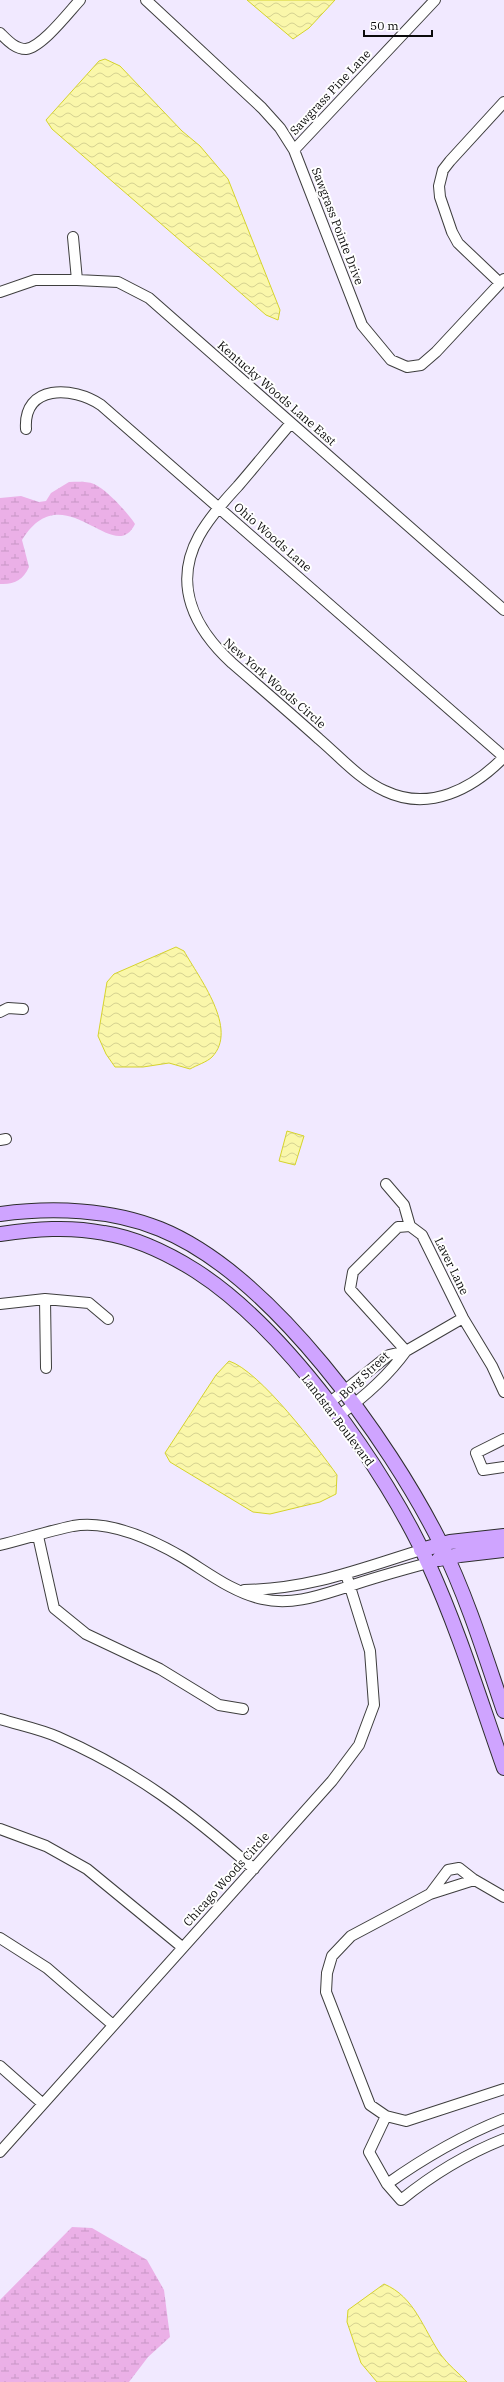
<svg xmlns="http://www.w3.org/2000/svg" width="504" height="2382" font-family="'IBM Plex Serif',serif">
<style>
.wetland{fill:url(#wetland-marsh)}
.water{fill:url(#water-waves);stroke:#d5d32c}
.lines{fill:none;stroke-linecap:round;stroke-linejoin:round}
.street-casing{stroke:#3e3e3e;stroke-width:12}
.secondary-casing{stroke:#2d2d2d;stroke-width:16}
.street{stroke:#fff;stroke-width:10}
.secondary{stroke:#cfa4ff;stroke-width:14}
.labels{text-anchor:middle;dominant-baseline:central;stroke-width:4;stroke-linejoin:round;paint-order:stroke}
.street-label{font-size:12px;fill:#0b0b0b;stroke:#fff}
</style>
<defs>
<pattern id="wetland-marsh" width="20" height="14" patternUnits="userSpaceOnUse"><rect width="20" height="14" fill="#ebb0e7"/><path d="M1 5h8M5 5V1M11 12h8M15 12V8" fill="none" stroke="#c896c5"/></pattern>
<pattern id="water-waves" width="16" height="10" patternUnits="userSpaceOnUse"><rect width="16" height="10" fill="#faf7aa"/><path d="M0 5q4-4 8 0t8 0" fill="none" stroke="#d5d291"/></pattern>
</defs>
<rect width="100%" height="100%" fill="#f1e9ff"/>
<path class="wetland" d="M69 482C77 482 86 481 94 484 106 489 128 513 135 524 114 568 64 472 22 540L29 567C23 580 14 585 0 584V498L21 496 39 502 46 501 51 493Z
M72 2227 92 2228 147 2260 164 2290 170 2337 148 2357 129 2382H0V2300Z"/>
<path class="water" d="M247 0H335L309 28 293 39Z
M105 59 120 66 182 131 200 146 228 179 280 310 278 320 266 315 52 129 46 120 99 61Z
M176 947 184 951C199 978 239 1029 212 1057 207 1062 197 1065 190 1069L169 1063 143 1067H115L106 1054 98 1036 107 982 114 974Z
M287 1131 304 1136 295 1165 279 1161Z
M229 1361C260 1371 317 1447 337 1475L336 1494 320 1502 270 1514 253 1512 170 1462 165 1453 216 1375Z
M384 2284C415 2297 423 2329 441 2355 448 2365 459 2373 467 2382H377L361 2363 347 2322 348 2310Z"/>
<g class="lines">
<g class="street-casing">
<path id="street" d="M146 0 262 108 280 128 294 150 362 325 391 360 407 367 421 365 436 352 504 279
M0 33C7 40 15 49 26 49 42 47 68 13 80 0
M294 150 435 0
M73 237 77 280
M500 283 458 243 452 232 440 197 439 186 443 170 450 161 504 102
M0 292 35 280H77L118 282 149 298 504 610
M291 423C273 444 256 465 238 486 224 501 209 518 199 536 172 585 195 629 232 663 261 688 290 713 319 739 339 756 360 780 385 791 429 812 473 789 504 757
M26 429C23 384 73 386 101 405L504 757
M0 1012 8 1008 23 1009
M0 1140 6 1139
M386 1184 404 1205 410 1226
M45 1299 46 1368
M0 1304 45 1299 89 1303 108 1319
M406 1351 350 1289 353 1272 398 1227 410 1226 422 1235 463 1318 492 1366 504 1392
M329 1403 389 1355 406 1351 463 1318
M338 1416C363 1398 388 1376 406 1351
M504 1439 476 1453 483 1470 504 1467
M38 1536 54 1608 86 1634 160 1669 219 1705 243 1709
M0 1545C24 1539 49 1531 73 1526 109 1520 151 1539 182 1557 207 1572 232 1592 262 1599 293 1606 321 1595 350 1586 376 1577 402 1570 428 1563
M244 1590C310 1589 360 1569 421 1550
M0 1719C19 1725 40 1729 58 1737 136 1771 190 1813 254 1869
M0 1829 46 1846 87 1869 182 1947
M430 1894 474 1880
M504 1897 473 1879 459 1868 448 1870 430 1894 351 1936 332 1956 327 1973 326 1992 370 2105 386 2116 406 2121 504 2089
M0 1938 47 1968 113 2025
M0 2066 43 2104
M386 2116 369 2152 387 2184 401 2200C433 2174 466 2154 504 2139
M0 2152 332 1781 359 1745 374 1705 370 1651 346 1574
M387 2184C425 2157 461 2136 504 2119"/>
</g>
<g class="secondary-casing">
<path id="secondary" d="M0 1214C52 1207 111 1209 160 1229 271 1274 389 1440 441 1544 467 1597 485 1655 504 1711
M0 1234C35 1229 69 1226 104 1233 136 1238 169 1254 196 1271 285 1328 386 1469 429 1565 459 1631 480 1700 504 1768
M421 1550 450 1542 504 1536
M439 1559 460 1555 504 1550"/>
</g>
<use href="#street" class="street"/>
<use href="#secondary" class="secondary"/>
</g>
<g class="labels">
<g class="street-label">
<text transform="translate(330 92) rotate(-47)">Sawgrass Pine Lane</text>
<text transform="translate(338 226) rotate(69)">Sawgrass Pointe Drive</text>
<text transform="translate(277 393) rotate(41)">Kentucky Woods Lane East</text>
<text transform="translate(273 537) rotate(41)">Ohio Woods Lane</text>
<text transform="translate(275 683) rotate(41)">New York Woods Circle</text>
<text transform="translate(452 1266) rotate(64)">Laver Lane</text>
<text transform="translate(364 1375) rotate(-43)">Borg Street</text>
<text transform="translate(338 1420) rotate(53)">Landstar Boulevard</text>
<text transform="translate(226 1879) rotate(-48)">Chicago Woods Circle</text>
</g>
</g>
<path d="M364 30v6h68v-6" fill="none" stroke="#0b0b0b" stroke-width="2"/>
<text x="370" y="30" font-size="12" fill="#0b0b0b" stroke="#ffffff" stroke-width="3" paint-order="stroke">50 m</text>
</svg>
